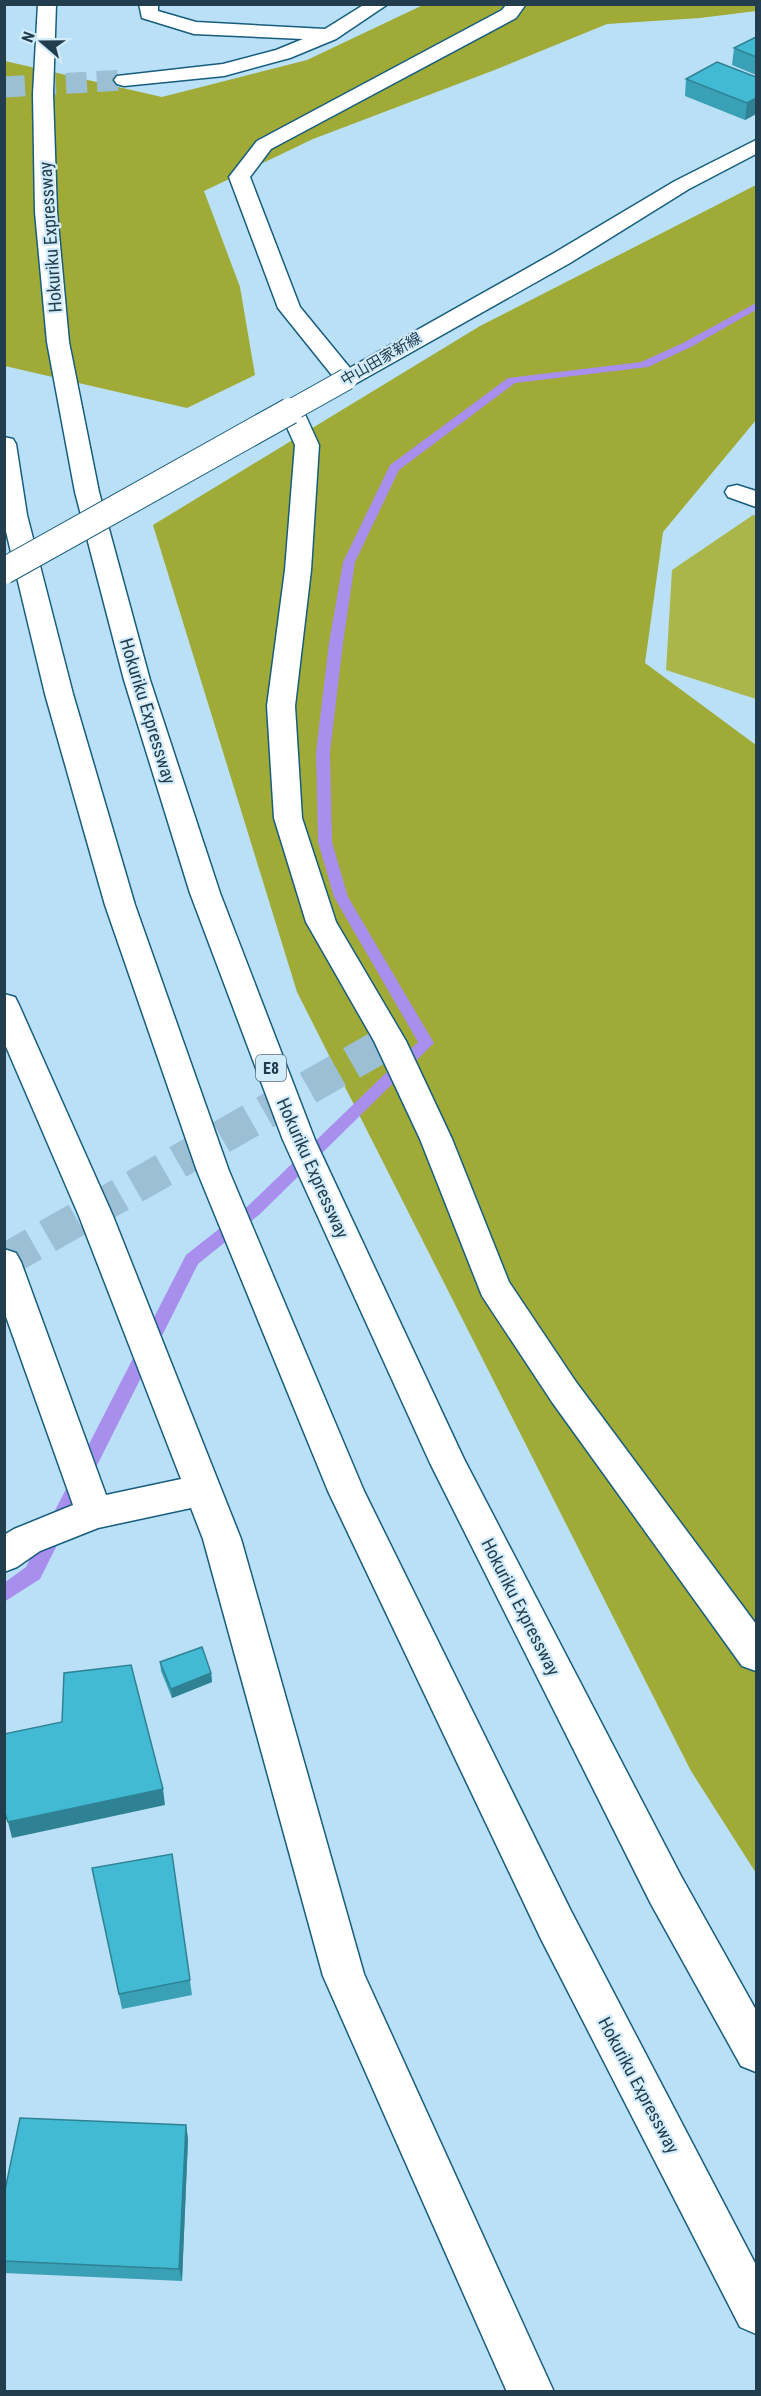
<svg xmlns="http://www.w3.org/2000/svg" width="761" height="2396" font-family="'Roboto Condensed','Noto Sans JP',sans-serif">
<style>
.green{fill:#abb64a}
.forest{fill:#9faa37}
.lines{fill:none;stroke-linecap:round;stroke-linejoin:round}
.stream{fill:#a88fee;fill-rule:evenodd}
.minor-tunnel-far1{stroke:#9bbfd5;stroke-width:21;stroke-dasharray:21 10;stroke-linecap:butt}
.minor-tunnel{stroke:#9bbfd5;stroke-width:34;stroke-dasharray:34 16;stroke-linecap:butt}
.minor-casing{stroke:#175d7e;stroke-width:3}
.secondary-casing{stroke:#175d7e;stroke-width:3}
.motorway-casing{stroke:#175d7e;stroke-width:3}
.minor{fill:#fff;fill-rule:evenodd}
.secondary{fill:#fff;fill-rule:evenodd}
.motorway{fill:#fff;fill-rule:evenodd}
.secondary-bridge-far1-casing{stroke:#175d7e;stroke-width:23;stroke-linecap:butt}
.secondary-bridge-casing{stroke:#175d7e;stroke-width:28;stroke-linecap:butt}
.secondary-bridge-far1{stroke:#fff;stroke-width:21}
.secondary-bridge{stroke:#fff;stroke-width:26}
.wall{fill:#3aa0b5}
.shaded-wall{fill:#2f8294}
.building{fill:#43bad3;stroke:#2f8294;stroke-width:1.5}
.labels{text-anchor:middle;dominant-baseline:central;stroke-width:4.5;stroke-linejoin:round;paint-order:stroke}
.far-street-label{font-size:15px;fill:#223d4d;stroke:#d1ebfa}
.shield{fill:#d1ebfa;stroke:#567181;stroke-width:1.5}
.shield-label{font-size:16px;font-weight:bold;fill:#223d4d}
.street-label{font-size:18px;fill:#223d4d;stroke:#d1ebfa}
</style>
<rect width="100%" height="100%" fill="#b9e0f7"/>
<path class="green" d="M753 515 756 516V699L666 670 672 570Z"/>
<path class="forest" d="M423 5H756V11L700 18 607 24 492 71 313 139 204 191 240 287 255 375 187 408 5 366V61L162 97 307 60Z
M756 185V420L663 532 645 663 756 745V1873L691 1771 297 992 153 525 480 326Z"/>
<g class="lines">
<path class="stream" d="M756 303V310L691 347 648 367 515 383 399 470 355 562 343 643 330 752 332 842 348 897 434 1043 260 1214 198 1264 40 1579 4 1602V1583L26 1567 186 1255 248 1206 418 1042 334 897 318 842 316 752 329 643 343 562 390 465 508 378 641 362 683 343Z"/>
<path class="minor-tunnel-far1" d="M4 87 124 80"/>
<path class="minor-tunnel" d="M4 1261 390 1041"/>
<g class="minor-casing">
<path id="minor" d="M139 4H158V11L196 22 325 29 365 4H388L336 39 290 58 224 76 124 86 117 84 114 80 117 76 223 64 276 50 303 39 194 34 142 18Z
M507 4H526L516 18 271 149 250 177 300 307 359 379 355 384 347 386 339 384 278 308 229 177 257 141 502 10Z
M291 403 299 405 303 410 319 445 311 570 295 706 302 818 336 922 406 1041 452 1139 509 1282 576 1382 756 1624V1671L742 1666 552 1402 482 1296 420 1139 374 1041 306 922 274 818 267 706 285 570 295 445 279 410 283 405Z
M737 485 756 491V507L728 497 725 492 728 487Z
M4 994 15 997 19 1005 113 1216 241 1539 364 1974 554 2392H507L323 1976 203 1539 191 1508 98 1528 40 1551 17 1567 4 1572V1535L14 1529 73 1505 4 1311V1249L16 1253 21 1262 106 1495 181 1479 79 1216 4 1042Z"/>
</g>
<g class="secondary-casing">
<path id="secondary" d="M756 140V154L689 189 570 263 355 384 347 386 339 384 335 379 339 374 554 253 675 181Z"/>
</g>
<g class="motorway-casing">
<path id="motorway" d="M38 4H56L53 94 57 212 69 342 99 492 150 680 220 893 315 1140 464 1459 681 1876 756 2010V2072L741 2066 651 1904 430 1463 283 1140 190 893 124 680 75 492 47 342 35 212 33 94Z
M4 437 13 439 16 444 27 515 73 694 135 905 229 1171 364 1491 571 1911 756 2265V2334L740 2327 541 1939 328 1491 197 1171 105 905 45 694 4 523Z"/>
</g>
<use href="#minor" class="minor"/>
<use href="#secondary" class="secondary"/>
<use href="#motorway" class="motorway"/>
<g class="secondary-bridge-far1-casing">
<path id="secondary-bridge-far1" d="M288 412 347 379"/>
</g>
<g class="secondary-bridge-casing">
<path id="secondary-bridge" d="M4 571 290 411"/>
</g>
<use href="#secondary-bridge-far1" class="secondary-bridge-far1"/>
<use href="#secondary-bridge" class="secondary-bridge"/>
</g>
<path class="wall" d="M756 37V75L732 65 734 48Z
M756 77V114L745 120 685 96 686 79Z
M160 1662 211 1673 212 1682 172 1698 161 1671Z
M172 1854 192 1995 122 2009 92 1868Z
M186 2125 188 2139 182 2281 4 2273V2195Z"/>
<path class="shaded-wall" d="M756 98V114L745 120 747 103Z
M211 1673 212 1682 172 1698 171 1689Z
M163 1789 165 1805 12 1838 8 1822Z
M186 2125 188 2139 182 2281 179 2269Z"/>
<path class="building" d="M756 37V57L734 48Z
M717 62 756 77V98L747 103 686 79Z
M202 1647 211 1673 171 1689 160 1662Z
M131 1665 163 1789 8 1822 4 1810V1734L62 1722 64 1673Z
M172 1854 190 1980 119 1994 92 1868Z
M20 2118 186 2125 179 2269 4 2261V2195Z"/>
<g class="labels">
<g class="far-street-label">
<text transform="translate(381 359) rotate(-30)">中山田家新線</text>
</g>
<rect class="shield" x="256" y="1055" width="30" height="26" rx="4.5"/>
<g class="shield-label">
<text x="271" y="1068">E8</text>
</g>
<g class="street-label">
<text transform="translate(50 237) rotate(-94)">Hokuriku Expressway</text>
<text transform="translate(148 711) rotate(73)">Hokuriku Expressway</text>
<text transform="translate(313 1168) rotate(66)">Hokuriku Expressway</text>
<text transform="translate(521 1607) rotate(63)">Hokuriku Expressway</text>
<text transform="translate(639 2085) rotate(62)">Hokuriku Expressway</text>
</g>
</g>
<rect width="761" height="2396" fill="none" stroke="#223d4d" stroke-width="12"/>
<g transform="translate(42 42) rotate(290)" stroke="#d1ebfa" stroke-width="4.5" paint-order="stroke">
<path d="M0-4.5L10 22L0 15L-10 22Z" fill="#223d4d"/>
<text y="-9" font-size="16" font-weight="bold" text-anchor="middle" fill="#223d4d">N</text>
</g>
</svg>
